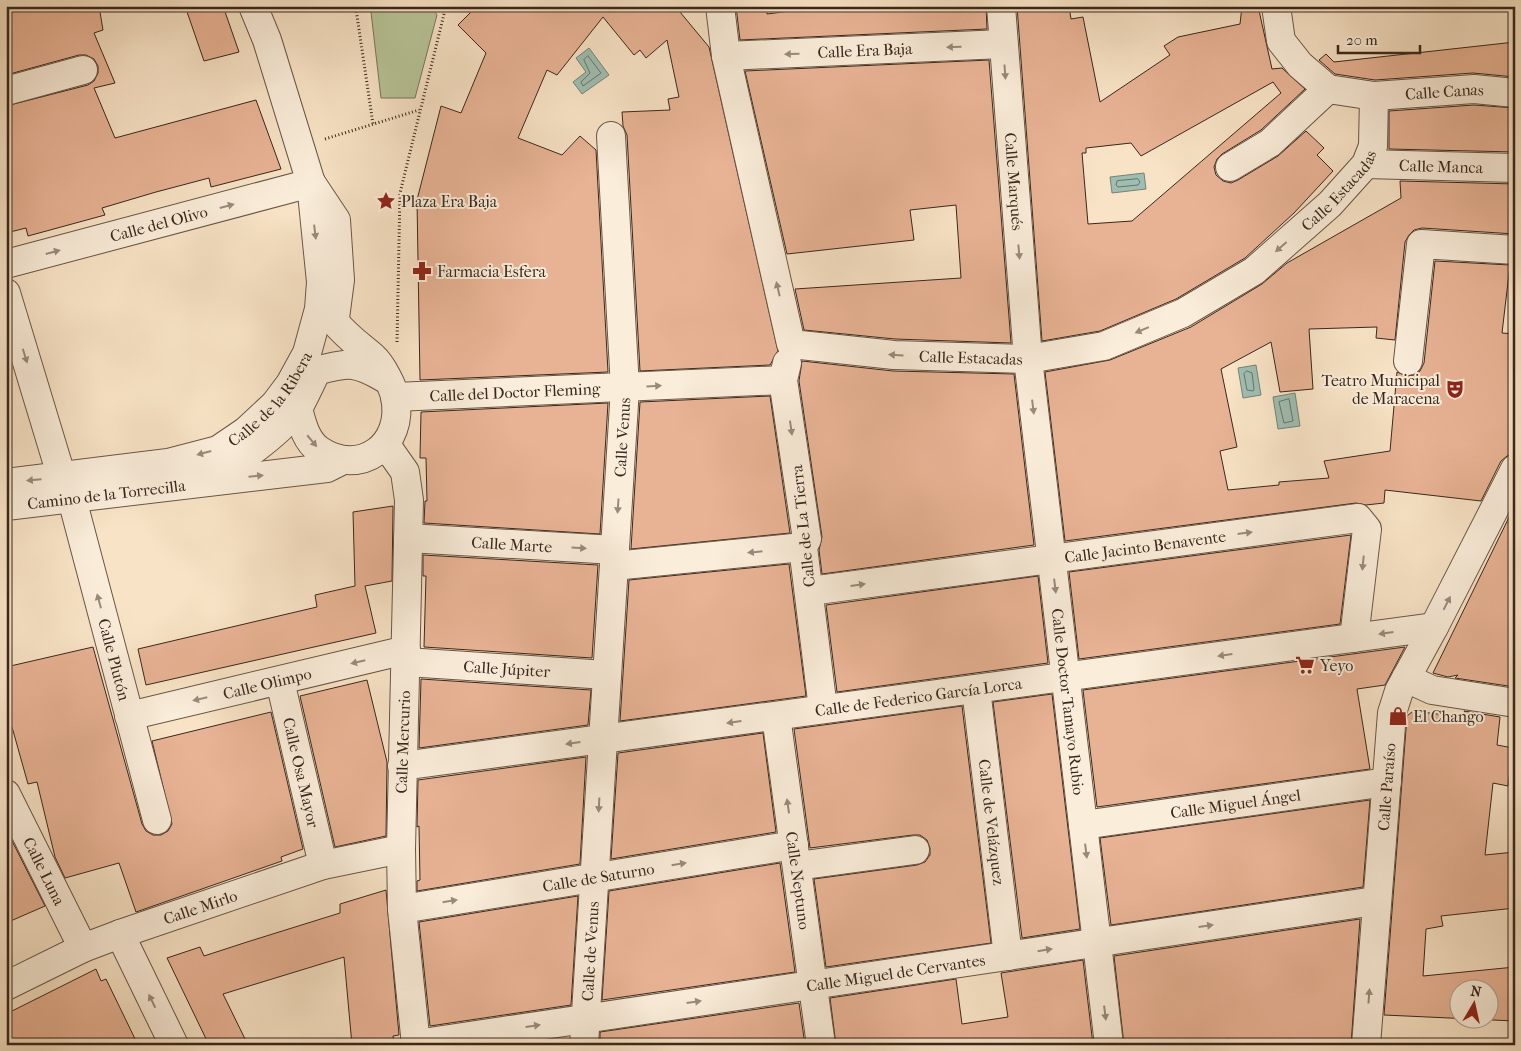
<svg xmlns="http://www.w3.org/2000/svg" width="1521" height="1051" font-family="'IM FELL French Canon',serif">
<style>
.green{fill:#b8c599;stroke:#78765a}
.water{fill:#9ebeb2;stroke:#768276}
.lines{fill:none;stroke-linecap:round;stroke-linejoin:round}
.shore{stroke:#6c7267;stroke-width:1}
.building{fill:#e8b395;stroke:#39271c;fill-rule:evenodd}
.minor-casing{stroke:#695646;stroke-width:30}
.path{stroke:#39271c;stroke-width:3;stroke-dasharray:1 2.5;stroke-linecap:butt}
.minor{stroke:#faedda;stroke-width:28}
.oneway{fill:#9a8a7b}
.labels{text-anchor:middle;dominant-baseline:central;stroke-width:4;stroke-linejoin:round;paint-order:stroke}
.street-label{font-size:16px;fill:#39271c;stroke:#faedda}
.poi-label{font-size:16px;fill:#39271c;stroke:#faedda;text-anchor:start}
</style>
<rect width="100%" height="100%" fill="#f8e3c6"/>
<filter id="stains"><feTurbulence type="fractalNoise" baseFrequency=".004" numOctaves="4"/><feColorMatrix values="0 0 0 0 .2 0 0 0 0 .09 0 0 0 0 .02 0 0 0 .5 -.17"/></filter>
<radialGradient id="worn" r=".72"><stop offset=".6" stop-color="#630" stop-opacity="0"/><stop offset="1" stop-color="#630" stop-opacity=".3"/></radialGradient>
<path class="green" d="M381 6H431L437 15 415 98H381L371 12Z"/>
<path class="water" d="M589 48 609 75 582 94 573 82 586 72 576 58Z
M1144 173 1146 189 1112 193 1110 177Z
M1256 365 1261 395 1243 398 1238 368Z
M1295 393 1300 426 1278 429 1273 397Z"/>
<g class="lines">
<path class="shore" d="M588 56 601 73 583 86 581 82 590 73 584 60Z
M1138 179 1140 182 1138 185 1118 187 1116 185 1117 181Z
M1247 371 1252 373 1254 389 1253 391 1247 390 1244 374Z
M1289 399 1293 421 1284 423 1279 402Z"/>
</g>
<path class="building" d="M6 6H99L103 30 94 33 115 83 94 88 115 138 256 100 281 169 211 187 209 178 156 192 102 208 105 215 28 236 26 228 10 232 6 218V106L88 85 94 81 98 73V66L94 59 86 55H79L6 75Z
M185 6H223L239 52 204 61Z
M477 6H675L709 47 778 351 770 365 640 371 627 135 623 126 622 112 670 110 668 99 679 97 667 40 646 58 640 50 634 55 603 17 557 75 547 70 518 138 562 155 580 136 596 150 608 372 420 380 417 200 441 106 461 113 486 53 458 25Z
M736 6H767V14L830 6H986L987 29 740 40Z
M1017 6H1069L1071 19 1083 17 1100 102 1170 55 1164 46 1178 37 1240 24 1242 6H1258L1272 69 1282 68 1305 89 1261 130 1222 154 1217 159 1214 167 1216 175 1223 181 1231 183 1238 180 1278 156 1306 131 1324 148 1317 155 1333 171 1294 213 1245 258 1176 299 1100 331 1042 341ZM1273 82 1281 93 1132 221 1088 224 1082 153H1086V148L1131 143 1141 156Z
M1515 42V77L1473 73 1375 80 1335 74 1319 60 1326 54 1334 62Z
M989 60 1011 343 895 339 804 330 795 289 961 278 956 205 910 210 914 240 787 254 745 71Z
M1474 105 1515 108V152L1389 149V111Z
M1400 181 1515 184V234L1422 228 1414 230 1409 235 1405 242 1395 340 1376 338 1377 327 1309 329 1313 389 1280 392 1271 342 1221 369 1237 447 1220 451 1228 490 1279 485V482L1329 478 1324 461 1390 451 1397 372 1406 376 1414 375 1420 371 1424 363 1435 261 1510 265 1502 333 1515 334V453L1507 456 1501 461 1481 501 1385 490 1384 503 1366 505 1356 503 1065 541 1045 372 1110 360 1191 327 1262 284 1287 263 1401 198Z
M802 361 893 371 1014 374 1034 545 822 574 819 550 822 537 799 381Z
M770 396 790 533 631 549 640 402Z
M608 403 600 534 424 523 425 501H427L426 458H420L421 412Z
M1515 505V687L1455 678 1458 675 1448 677 1433 673Z
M393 506 392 581 365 586 376 633 146 685 138 649 317 607 315 595 355 586 353 512Z
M1351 535 1340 624 1079 659 1069 572Z
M423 555 598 565 592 658 424 647 426 576H423Z
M789 564 806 696 620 721 629 580Z
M1038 576 1048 663 837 692 826 605Z
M93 647 142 824 146 831 153 835H161L168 831 172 824 152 741 271 712 303 849 281 857 282 861 136 912 119 863 65 878 55 857 37 782 28 784 12 727 6 729V667Z
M1405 647 1385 685 1357 689 1370 769 1097 807 1083 690Z
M421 679 591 690 588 725 419 748Z
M367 680 387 762 386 836 335 847 300 696Z
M1052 694 1080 929 1022 938 993 702Z
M962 706 991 943 826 967 814 879 917 865 925 862 930 855V848L927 840 920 835H913L810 848 794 729Z
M1413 711 1469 718 1464 711 1500 717 1497 745 1513 748 1508 786 1493 783 1485 855 1515 852V908L1441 916 1443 926 1426 929 1423 976 1515 967V1021L1384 1015 1407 716ZM1458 988H1488V1018H1458Z
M763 733 776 832 611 859 618 753Z
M586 757 580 864 417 891V881L420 880 419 826 417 827 418 780Z
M1370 800 1363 887 1111 925 1100 838Z
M6 829 45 906 6 923Z
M780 863 795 972 602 1000 609 891Z
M386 890 399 1035 393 1036 394 1045H352L344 957 223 994 248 1045H209L167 958 200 947 204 956 247 942 340 913V904Z
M578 896 571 1005 430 1026 419 922Z
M1360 919 1351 1045H1230L1229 1039 1192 1045H1124L1114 956Z
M1083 960 1093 1045H836L830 998 956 979 962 1024 1008 1017 1001 973Z
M96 969 101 981 106 979 138 1045H6V1014Z
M799 1003 805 1045H600V1032Z"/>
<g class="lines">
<g class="minor-casing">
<g id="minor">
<path id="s1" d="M720 6 726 56 791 344 894 355 1028 359 1104 346 1183 313 1254 271 1330 204 1366 164 1373 146 1374 96"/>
<path id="s2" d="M1001 6 1028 359 1109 1045"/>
<path id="s3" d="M1276 6 1281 41 1300 65 1328 89 1374 96 1474 89 1515 93"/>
<path id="s4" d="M726 56 1003 44"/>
<path d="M6 91 83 70"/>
<path id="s5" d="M1366 164 1515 168"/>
<path d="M1230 167 1270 143 1328 89"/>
<path d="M312 184 336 220 340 280 335 318"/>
<path id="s6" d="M6 264 311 183"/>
<path d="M6 293 62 478"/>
<path d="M1408 361 1421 244 1515 250"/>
<path d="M787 363 783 380 807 539 803 547 823 709"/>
<path d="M299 373C340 370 342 353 384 378"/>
<path d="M294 396C301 414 302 438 319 450 360 478 405 445 395 397 393 387 382 365 373 357 359 345 346 336 334 321"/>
<path id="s7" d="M395 397 783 380"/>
<path d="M386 445 405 472 409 500 401 849 402 909 416 1045"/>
<path d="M207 481C238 461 273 439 297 410 300 406 315 375 317 369"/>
<path id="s8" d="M6 483 168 463 218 450 246 431 275 404 290 384 307 353 319 309 321 282 311 183 267 40 253 6"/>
<path id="s9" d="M72 499 157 820"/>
<path id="s10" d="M6 506 327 468 343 460"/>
<path id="s11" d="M408 538 615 550"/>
<path d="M614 566 803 547"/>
<path id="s12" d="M810 591 1358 518 1367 529 1354 638"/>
<path id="s13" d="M406 662 607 675"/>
<path d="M1406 678 1432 690 1515 703"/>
<path id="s14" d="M280 681 323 865"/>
<path id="s15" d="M976 689 1008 956"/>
<path id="s16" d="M129 716 406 650"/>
<path id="s17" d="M776 716 821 1045"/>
<path id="s18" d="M402 766 1434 627"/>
<path id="s19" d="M6 794 83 948"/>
<path id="s20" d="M1083 825 1387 782"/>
<path d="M797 866 915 850"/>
<path id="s21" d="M402 909 794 845"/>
<path d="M120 934 174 1045"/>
<path id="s22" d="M6 986 83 948 120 934 323 865 401 849"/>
<path id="s23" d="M416 1044 1375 901"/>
<path id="s24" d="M584 1045 625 388 611 136"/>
<path id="s25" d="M1366 1045 1392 713 1399 691 1434 627 1515 469"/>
</g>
</g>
<path class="path" d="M359 6 356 9 373 124
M325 139 419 110
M397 342 400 193 446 6"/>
<use href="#minor" class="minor"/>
</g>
<defs><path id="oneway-solid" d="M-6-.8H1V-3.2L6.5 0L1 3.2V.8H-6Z" transform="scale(1.25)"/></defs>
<g class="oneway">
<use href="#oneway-solid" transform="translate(954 47) rotate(178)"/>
<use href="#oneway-solid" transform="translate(792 54) rotate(178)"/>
<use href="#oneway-solid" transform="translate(1005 72) rotate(86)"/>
<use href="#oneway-solid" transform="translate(227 206) rotate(-15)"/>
<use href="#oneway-solid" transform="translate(315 232) rotate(83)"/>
<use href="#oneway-solid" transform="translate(1281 247) rotate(139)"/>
<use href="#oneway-solid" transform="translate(53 252) rotate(-15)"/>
<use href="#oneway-solid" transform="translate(1019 252) rotate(85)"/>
<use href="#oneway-solid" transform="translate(778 289) rotate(-103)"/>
<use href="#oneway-solid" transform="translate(1142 330) rotate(157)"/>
<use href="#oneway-solid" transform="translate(896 355) rotate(-176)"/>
<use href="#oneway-solid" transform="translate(25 356) rotate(73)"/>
<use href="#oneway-solid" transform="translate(654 386) rotate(-3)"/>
<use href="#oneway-solid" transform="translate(1033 407) rotate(83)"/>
<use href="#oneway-solid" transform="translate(791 428) rotate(82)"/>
<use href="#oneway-solid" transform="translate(312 441) rotate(50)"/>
<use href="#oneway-solid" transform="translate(204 453) rotate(165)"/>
<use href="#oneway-solid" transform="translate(256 476) rotate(-6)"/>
<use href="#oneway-solid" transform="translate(34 480) rotate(175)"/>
<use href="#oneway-solid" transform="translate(618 506) rotate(94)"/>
<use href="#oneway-solid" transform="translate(1245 533) rotate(-7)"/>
<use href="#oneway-solid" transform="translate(579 548) rotate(3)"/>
<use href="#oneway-solid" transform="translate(755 552) rotate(174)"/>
<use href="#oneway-solid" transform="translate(1363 563) rotate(96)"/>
<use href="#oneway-solid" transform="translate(858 585) rotate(-8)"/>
<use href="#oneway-solid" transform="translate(1055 586) rotate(83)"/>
<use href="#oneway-solid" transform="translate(99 601) rotate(-105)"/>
<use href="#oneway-solid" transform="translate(1447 603) rotate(-63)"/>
<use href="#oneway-solid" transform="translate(1386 633) rotate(172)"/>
<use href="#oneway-solid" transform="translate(1225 655) rotate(172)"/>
<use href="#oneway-solid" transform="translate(358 662) rotate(167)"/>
<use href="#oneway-solid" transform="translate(200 699) rotate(167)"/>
<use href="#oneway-solid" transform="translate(734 722) rotate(172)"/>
<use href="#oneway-solid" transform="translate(573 743) rotate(172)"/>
<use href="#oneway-solid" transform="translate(599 805) rotate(93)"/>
<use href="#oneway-solid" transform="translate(788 806) rotate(-98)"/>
<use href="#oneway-solid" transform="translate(1086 851) rotate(83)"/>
<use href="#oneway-solid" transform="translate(679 864) rotate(-9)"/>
<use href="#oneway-solid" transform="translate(450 901) rotate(-9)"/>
<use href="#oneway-solid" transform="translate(1206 926) rotate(-8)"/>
<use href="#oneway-solid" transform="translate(1045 950) rotate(-9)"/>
<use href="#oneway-solid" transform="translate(1369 996) rotate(-86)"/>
<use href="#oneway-solid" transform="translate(152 1001) rotate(-116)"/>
<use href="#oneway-solid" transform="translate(694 1002) rotate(-8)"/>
<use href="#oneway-solid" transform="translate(1105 1013) rotate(83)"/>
<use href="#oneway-solid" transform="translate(533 1026) rotate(-8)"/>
</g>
<defs>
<g id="sight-bare" transform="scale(1.5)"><path d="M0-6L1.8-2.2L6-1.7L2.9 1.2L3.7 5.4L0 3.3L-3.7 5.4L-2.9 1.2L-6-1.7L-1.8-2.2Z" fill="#8f2418" stroke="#faedda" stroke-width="2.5" paint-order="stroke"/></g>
<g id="pharmacy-bare" transform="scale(1.5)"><path d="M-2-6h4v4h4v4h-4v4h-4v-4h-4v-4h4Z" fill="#8f2418" stroke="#faedda" stroke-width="2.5" paint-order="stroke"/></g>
<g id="theatre-bare" transform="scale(1.5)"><path d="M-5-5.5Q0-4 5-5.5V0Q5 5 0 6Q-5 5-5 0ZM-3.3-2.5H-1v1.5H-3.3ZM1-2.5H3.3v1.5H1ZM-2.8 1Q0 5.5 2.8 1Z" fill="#8f2418" stroke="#faedda" stroke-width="2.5" paint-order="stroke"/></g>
<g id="supermarket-bare" transform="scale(1.5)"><path d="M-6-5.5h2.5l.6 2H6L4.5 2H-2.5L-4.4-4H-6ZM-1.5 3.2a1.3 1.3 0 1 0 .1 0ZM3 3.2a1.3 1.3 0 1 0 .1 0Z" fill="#8f2418" stroke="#faedda" stroke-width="2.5" paint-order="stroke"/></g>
<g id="shop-bare" transform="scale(1.5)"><path d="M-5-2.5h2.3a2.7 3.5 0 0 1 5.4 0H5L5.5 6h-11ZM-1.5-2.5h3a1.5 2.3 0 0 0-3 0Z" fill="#8f2418" stroke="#faedda" stroke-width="2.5" paint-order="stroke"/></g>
</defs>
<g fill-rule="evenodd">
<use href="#sight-bare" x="386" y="201"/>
<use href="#pharmacy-bare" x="422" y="271"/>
<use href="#theatre-bare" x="1455" y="389"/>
<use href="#supermarket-bare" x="1305" y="665"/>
<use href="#shop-bare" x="1398" y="716"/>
</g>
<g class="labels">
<g class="street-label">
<text stroke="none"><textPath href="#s4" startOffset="139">Calle Era Baja</textPath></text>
<text stroke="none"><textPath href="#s3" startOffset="220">Calle Canas</textPath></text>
<text stroke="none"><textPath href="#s5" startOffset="75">Calle Manca</textPath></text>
<text stroke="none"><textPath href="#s2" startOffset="176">Calle Marqués</textPath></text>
<text stroke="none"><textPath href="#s1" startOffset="946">Calle Estacadas</textPath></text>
<text stroke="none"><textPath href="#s6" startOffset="158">Calle del Olivo</textPath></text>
<text stroke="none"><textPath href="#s1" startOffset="526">Calle Estacadas</textPath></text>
<text stroke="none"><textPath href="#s7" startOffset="120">Calle del Doctor Fleming</textPath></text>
<text stroke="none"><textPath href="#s8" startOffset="289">Calle de la Ribera</textPath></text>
<text stroke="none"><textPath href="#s24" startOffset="609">Calle Venus</textPath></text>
<text stroke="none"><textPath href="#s10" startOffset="101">Camino de la Torrecilla</textPath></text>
<text transform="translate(803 526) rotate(-96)">Calle de La Tierra</text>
<text stroke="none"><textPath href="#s11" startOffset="104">Calle Marte</textPath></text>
<text stroke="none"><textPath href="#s12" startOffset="338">Calle Jacinto Benavente</textPath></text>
<text stroke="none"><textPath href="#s9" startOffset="166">Calle Plutón</textPath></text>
<text stroke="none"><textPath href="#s13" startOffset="101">Calle Júpiter</textPath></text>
<text stroke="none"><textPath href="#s16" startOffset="142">Calle Olimpo</textPath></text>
<text stroke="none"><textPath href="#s18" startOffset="521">Calle de Federico García Lorca</textPath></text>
<text stroke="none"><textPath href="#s2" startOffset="699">Calle Doctor Tamayo Rubio</textPath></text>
<text transform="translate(403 742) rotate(-88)">Calle Mercurio</text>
<text stroke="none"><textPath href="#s14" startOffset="94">Calle Osa Mayor</textPath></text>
<text stroke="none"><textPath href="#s25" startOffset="259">Calle Paraíso</textPath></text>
<text stroke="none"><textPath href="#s20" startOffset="154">Calle Miguel Ángel</textPath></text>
<text stroke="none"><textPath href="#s15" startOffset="134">Calle de Velázquez</textPath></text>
<text stroke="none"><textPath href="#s19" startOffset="86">Calle Luna</textPath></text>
<text stroke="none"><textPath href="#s21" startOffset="199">Calle de Saturno</textPath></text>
<text stroke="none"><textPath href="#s17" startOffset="166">Calle Neptuno</textPath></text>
<text stroke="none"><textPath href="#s22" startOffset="210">Calle Mirlo</textPath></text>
<text stroke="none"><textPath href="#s24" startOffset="94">Calle de Venus</textPath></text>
<text stroke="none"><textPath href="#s23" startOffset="485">Calle Miguel de Cervantes</textPath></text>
</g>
<g class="poi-label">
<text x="401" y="201">Plaza Era Baja</text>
<text x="437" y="271">Farmacia Esfera</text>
<text x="1440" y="380" text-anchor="end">Teatro Municipal<tspan x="1440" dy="18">de Maracena</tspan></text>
<text x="1320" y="665">Yeyo</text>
<text x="1413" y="716">El Chango</text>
</g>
</g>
<rect width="1521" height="1051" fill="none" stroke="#f8e3c6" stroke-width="25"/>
<rect x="8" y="8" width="1506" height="1036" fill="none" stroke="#39271c" stroke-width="2.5"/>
<rect x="12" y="12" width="1496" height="1026" fill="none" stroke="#39271c"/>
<g transform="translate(1474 1004) rotate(9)"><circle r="24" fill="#faedda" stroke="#ad9e8e"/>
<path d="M0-4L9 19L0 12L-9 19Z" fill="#8f2418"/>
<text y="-8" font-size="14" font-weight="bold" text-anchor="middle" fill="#39271c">N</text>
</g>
<path d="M1338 45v8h82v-8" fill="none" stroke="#39271c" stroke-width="2.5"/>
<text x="1346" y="45" font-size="15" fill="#39271c" stroke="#faedda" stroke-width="4" paint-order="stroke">20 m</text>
<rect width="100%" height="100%" filter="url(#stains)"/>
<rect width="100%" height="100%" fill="url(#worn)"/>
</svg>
